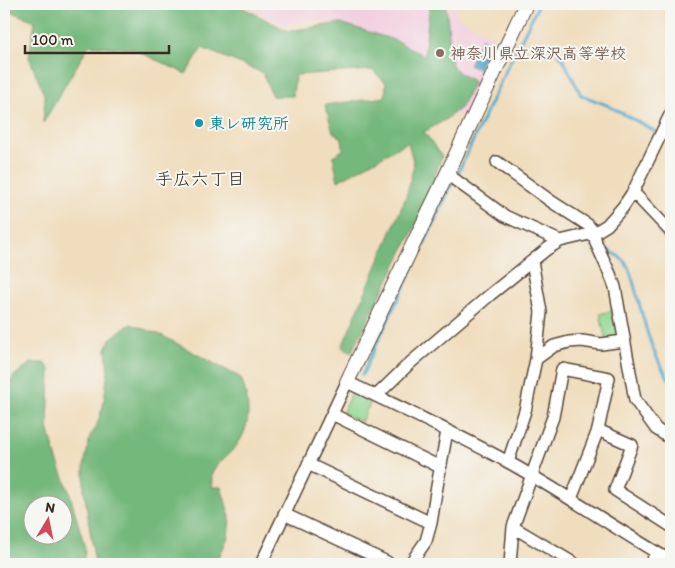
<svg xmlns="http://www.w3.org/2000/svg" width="675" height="568" font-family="Itim,'Klee One',sans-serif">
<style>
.built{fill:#f3cfdf}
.green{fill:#91d791;stroke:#668058}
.forest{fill:#74b87b;stroke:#58714c;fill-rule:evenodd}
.water{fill:#4faacd;stroke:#456a76}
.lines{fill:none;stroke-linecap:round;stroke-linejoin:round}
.stream{stroke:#4faacd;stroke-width:3}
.minor-casing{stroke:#564536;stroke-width:14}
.tertiary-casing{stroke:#564536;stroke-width:16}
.minor{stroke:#fff;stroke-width:11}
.tertiary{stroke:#fff;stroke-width:14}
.education-dot{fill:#8d6e63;stroke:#f6f6f2;stroke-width:2}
.culture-dot{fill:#0f9aa8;stroke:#f6f6f2;stroke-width:2}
.labels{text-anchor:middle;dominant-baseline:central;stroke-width:4;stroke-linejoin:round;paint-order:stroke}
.education-label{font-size:16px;font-weight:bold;fill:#785e54;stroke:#f6f6f2;text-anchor:start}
.culture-label{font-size:16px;font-weight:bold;fill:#0d838f;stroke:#f6f6f2;text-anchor:start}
.neighbourhood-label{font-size:18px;fill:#3b2a1e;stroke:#f6f6f2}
</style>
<rect width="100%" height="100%" fill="#f6f6f2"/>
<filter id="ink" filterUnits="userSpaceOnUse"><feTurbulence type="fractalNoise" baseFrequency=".02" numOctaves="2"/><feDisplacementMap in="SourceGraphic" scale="10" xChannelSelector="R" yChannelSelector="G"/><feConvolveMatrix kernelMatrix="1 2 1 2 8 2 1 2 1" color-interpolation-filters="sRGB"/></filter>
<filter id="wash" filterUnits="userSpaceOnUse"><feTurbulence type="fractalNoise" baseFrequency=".0096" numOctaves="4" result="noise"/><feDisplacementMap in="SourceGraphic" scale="20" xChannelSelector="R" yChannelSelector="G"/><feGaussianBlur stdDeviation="1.12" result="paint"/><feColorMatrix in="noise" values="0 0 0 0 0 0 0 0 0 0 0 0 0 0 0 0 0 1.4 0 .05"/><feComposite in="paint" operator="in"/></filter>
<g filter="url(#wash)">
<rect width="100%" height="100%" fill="#f0ddbd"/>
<path class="built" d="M243 4H455L457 16 478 29 500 40 465 118 435 107 347 28 314 20 283 25Z"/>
<path class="green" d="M614 310 619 338 606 340 600 314Z
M352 392 371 402 361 422 345 414 343 411Z"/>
<path class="forest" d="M4 4H89L96 7 98 4H202L212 9 220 4H236L288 31 341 23 397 41 424 56 430 4H446L452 66 460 73 474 82 461 107 445 120 424 132 442 156 419 219 351 353 342 347 406 197 414 165 408 142 338 181 333 156 343 150 342 138 333 132 325 105 385 97 386 83 372 70 295 75 293 96H272L263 73 202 48 186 74 133 49 89 45 43 123 45 97 29 57 35 21 4 9Z
M131 324 161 335 241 378C249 401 253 423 237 445 232 452 216 464 213 471 211 475 212 483 212 487H221L230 517 228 537 216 564H95L84 490V466L90 436 96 428 103 406 108 373 106 349 110 339 121 330Z
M31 363H45L50 370 48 427 56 457 69 491 85 548 84 564H4V439L5 438 4 390 15 375ZM32 506H62V536H32Z"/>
<path class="water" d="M481 39 489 43 478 69 469 65Z"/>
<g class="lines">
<path class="stream" d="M552 44 563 59 581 95 607 105 671 140
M456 177 505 72 539 4
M602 247C610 251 623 257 627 265 632 274 635 289 638 299 646 329 652 355 671 382
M362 375 453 183"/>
</g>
</g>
<g filter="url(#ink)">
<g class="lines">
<g class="minor-casing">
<path id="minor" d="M497 162 552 202 588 225 594 233 596 243 610 274 615 287 635 400 656 429 671 439
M447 174 505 216 560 241
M633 192 671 232
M536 359 554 346 569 342 582 341 601 344 624 341
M376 396 409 364 491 294 547 249 560 241 594 233 607 225 623 207 633 192 671 113
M332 414 440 467
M598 430 632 445 615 490 671 526
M508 462 525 411 536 359 541 312 532 261
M308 464 431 523
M284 514 387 562 388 564
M513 527 575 564
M261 564 347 382C401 408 455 433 508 462 564 493 616 529 671 561
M410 564 426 541 431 523 436 492 447 431
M510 564 513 527 553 417 562 369 609 378 598 430 571 499
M650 564 657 553"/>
</g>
<g class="tertiary-casing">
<path id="tertiary" d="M347 382 447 174 526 4"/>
</g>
<use href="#minor" class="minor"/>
<use href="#tertiary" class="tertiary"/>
</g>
</g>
<circle class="education-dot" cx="440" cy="53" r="5"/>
<circle class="culture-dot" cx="199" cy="123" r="5"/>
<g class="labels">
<g class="education-label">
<text x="450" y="53">神奈川県立深沢高等学校</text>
</g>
<g class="culture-label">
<text x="209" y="123">東レ研究所</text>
</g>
<g class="neighbourhood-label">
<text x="200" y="179">手広六丁目</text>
</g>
</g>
<rect width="675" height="568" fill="none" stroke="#f6f6f2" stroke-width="20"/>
<g transform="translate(48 520) rotate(10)"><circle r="24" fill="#f6f6f2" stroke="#aba49d"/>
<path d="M0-4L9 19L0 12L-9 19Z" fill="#d1495b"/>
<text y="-8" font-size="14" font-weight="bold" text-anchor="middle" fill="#3b2a1e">N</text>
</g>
<path d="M25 45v8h144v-8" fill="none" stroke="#3b2a1e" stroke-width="2.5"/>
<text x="32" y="45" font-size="15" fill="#3b2a1e" stroke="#f6f6f2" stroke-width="4" paint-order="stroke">100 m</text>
</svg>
